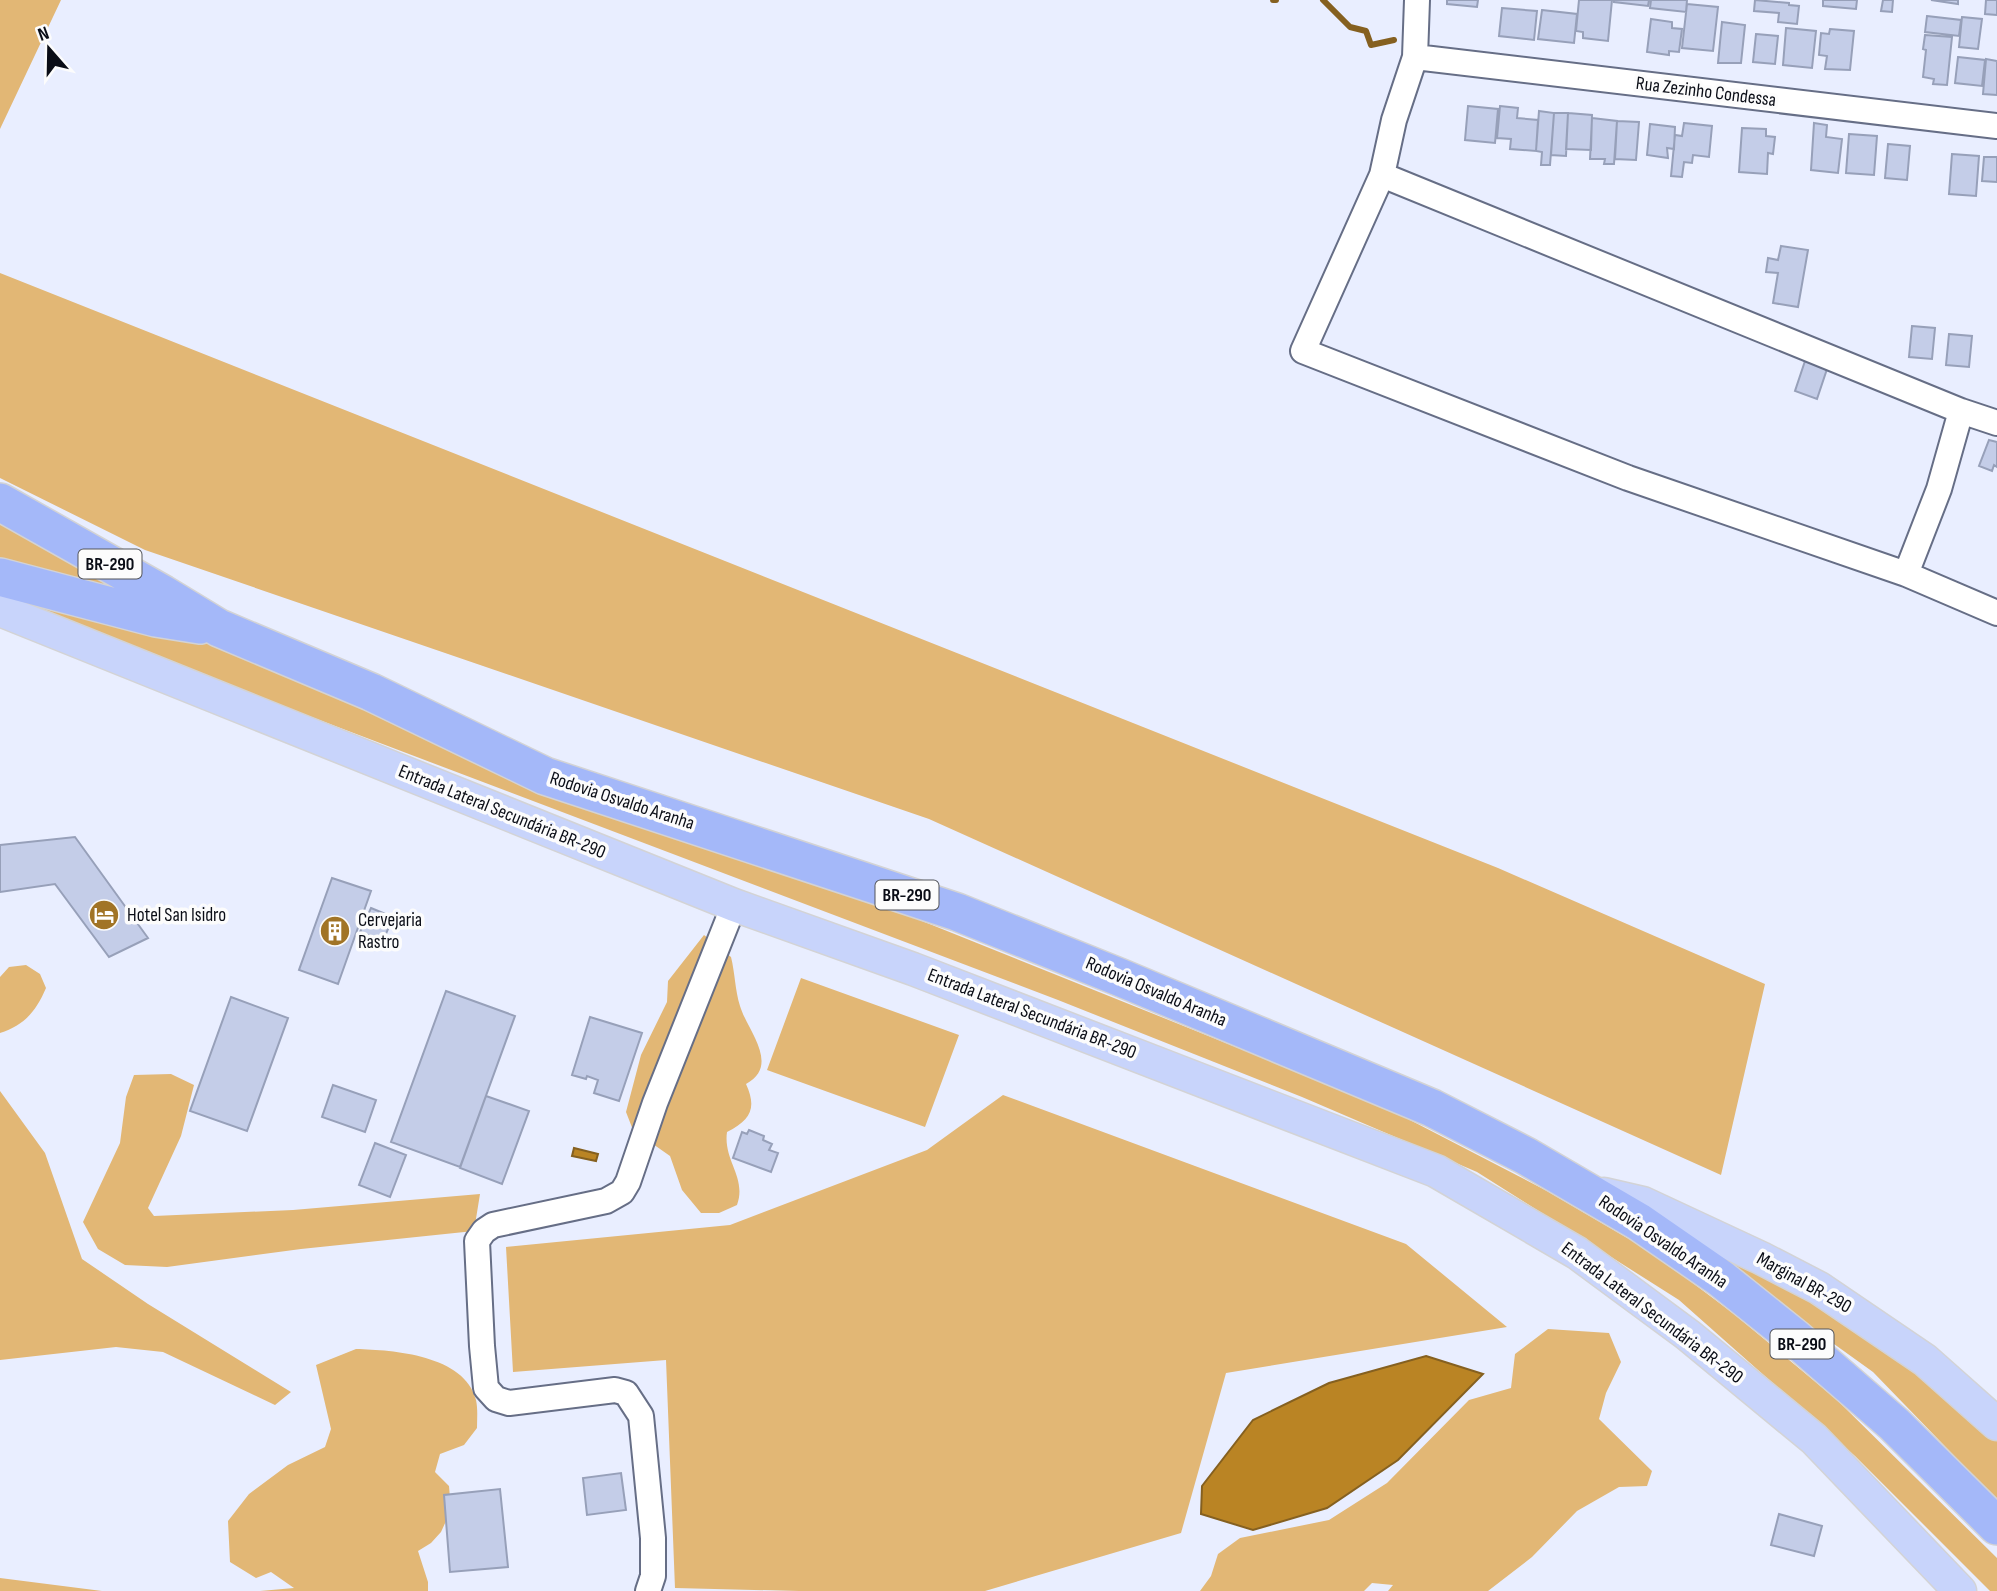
<svg xmlns="http://www.w3.org/2000/svg" width="1997" height="1591" font-family="'Sofia Sans Condensed',sans-serif">
<style>
.green{fill:#e2b775}
.water{fill:#ba8424;stroke:#856020;stroke-width:2}
.lines{fill:none;stroke-linecap:round;stroke-linejoin:round}
.stream{stroke:#856020;stroke-width:6}
.building{fill:#c4cde8;stroke:#97a0b9;stroke-width:2}
.minor-casing{stroke:#666e86;stroke-width:28}
.major-casing{stroke:#d3d3d5;stroke-width:35}
.highway-casing{stroke:#d3d3d5;stroke-width:40}
.minor{stroke:#fff;stroke-width:24}
.major{stroke:#c8d4fb;stroke-width:32}
.highway{stroke:#a4b8f9;stroke-width:37}
.labels{text-anchor:middle;dominant-baseline:central;stroke-width:7;stroke-linejoin:round;paint-order:stroke}
.shield{fill:#fcfcfc;stroke:#53555b;stroke-width:2}
.shield-label{font-size:18px;font-weight:bold;fill:#0a0d16}
.street-label{font-size:19px;fill:#0a0d16;stroke:#fcfcfc}
.poi-label{font-size:19px;fill:#0a0d16;stroke:#fcfcfc;text-anchor:start}
</style>
<rect width="100%" height="100%" fill="#e9eeff"/>
<path class="green" d="M0 0H61L0 129Z
M0 273 1498 868 1765 984 1721 1175 929 819 145 550 0 478Z
M0 515 178 610 0 564Z
M0 599 58 601 230 650 815 878 1383 1106 1547 1191 1653 1253 1734 1314 1836 1399 1997 1558V1591H1990L1855 1456 1679 1300 1477 1172 1302 1097 1058 1000Z
M704 935 731 957C735 973 735 990 740 1006 747 1030 781 1065 746 1084 757 1108 751 1120 727 1132 723 1161 747 1177 737 1205L719 1213H701L682 1190 670 1156 633 1130 626 1112 641 1055 667 1002 668 981Z
M26 965 40 974 46 988C36 1011 25 1025 0 1033V977L9 967Z
M801 978 959 1035 925 1127 767 1070Z
M171 1074 194 1085 181 1136 148 1208 154 1216 293 1210 480 1194 474 1231 301 1249 167 1267 125 1265 98 1249 83 1222 120 1143 126 1097 134 1075Z
M0 1091 45 1153 82 1259 148 1304 291 1392 275 1405 163 1352 116 1347 0 1360Z
M1003 1095 1406 1244 1507 1327 1226 1373 1181 1533 985 1591H799L675 1588 666 1360 513 1372 506 1247 730 1225 927 1150Z
M1707 1238 1890 1341 1997 1433V1500L1873 1372 1706 1252Z
M1548 1329 1609 1333 1621 1362 1606 1393 1599 1419 1652 1471 1647 1486 1619 1487 1577 1511 1532 1557 1488 1591H1388L1393 1585 1372 1583 1364 1591H1200L1211 1576 1218 1554 1240 1538 1329 1520 1387 1483 1469 1400 1511 1388 1515 1354Z
M356 1349C393 1350 465 1355 476 1400 478 1409 477 1419 477 1428L464 1445 440 1454 435 1472 449 1486 451 1510 441 1532 431 1543 418 1551 428 1582V1591H260L294 1588 271 1572 256 1578 230 1562 228 1521 249 1494 288 1465 325 1447 331 1429 316 1365Z
M0 1578 102 1591H0Z"/>
<path class="water" d="M574 1148 598 1154 596 1161 572 1156Z
M1426 1356 1483 1374 1398 1460 1327 1508 1253 1530 1201 1514 1202 1486 1253 1420 1329 1383Z"/>
<g class="lines">
<path class="stream" d="M1273 0H1276
M1323 0 1350 27 1366 31 1371 45 1394 40"/>
</g>
<path class="building" d="M1447 0H1478L1477 7 1447 4Z
M1579 0H1612L1608 41 1583 38V32L1576 31Z
M1614 0H1649L1648 6 1614 2Z
M1651 0H1687L1686 12 1650 8Z
M1755 0 1789 3V5L1799 6 1797 24 1778 22 1779 13 1754 11Z
M1823 0H1857L1856 9 1823 6Z
M1883 0H1893L1892 12 1881 11Z
M1931 0H1958V4Z
M1986 0H1997V15L1985 14Z
M1687 4 1718 7 1713 51 1682 48Z
M1502 8 1537 11 1534 40 1499 36Z
M1542 10 1577 14 1574 43 1538 39Z
M1927 16 1961 20 1959 36 1925 32Z
M1962 17 1982 19 1978 49 1959 47Z
M1651 19 1672 22V28L1682 29 1679 52 1669 51V55L1647 52Z
M1722 22 1745 25 1741 63H1718Z
M1786 28 1816 31 1812 68 1783 65Z
M1830 29 1854 31 1850 70 1825 69 1827 56 1819 55 1821 33 1829 34Z
M1756 34 1778 36 1775 64 1753 62Z
M1925 35 1952 37 1947 85 1933 84 1934 79 1923 77 1926 50 1923 49Z
M1958 57 1985 60 1982 86 1955 83Z
M1986 59 1997 61V95L1983 94Z
M1468 106 1498 109 1495 143 1465 140Z
M1500 106 1518 108 1517 118 1538 120 1536 151 1510 149 1511 139 1497 138Z
M1539 111 1554 113 1550 165H1541L1542 152 1536 151Z
M1554 113H1568L1566 156 1551 155Z
M1568 113 1592 115 1591 150 1566 149Z
M1592 118 1617 121 1614 164H1604L1605 159H1590Z
M1617 121 1639 122 1636 160 1615 159Z
M1684 123 1712 126 1709 157 1693 155 1692 163 1684 162 1682 177 1671 176 1675 135 1682 136Z
M1814 123 1827 125 1826 137 1842 139 1838 173 1811 170Z
M1650 124 1675 127 1674 149 1667 148 1668 158 1647 155Z
M1742 128 1766 129V136L1775 137 1773 154 1768 153 1767 174 1739 172Z
M1849 134 1877 136 1874 175 1846 173Z
M1888 144 1910 146 1907 180 1885 178Z
M1952 154 1979 156 1976 196 1949 194Z
M1984 157H1997V182L1982 181Z
M1781 246 1808 250 1798 307 1773 303 1778 273 1766 272 1768 258 1778 260Z
M1912 326 1935 328 1932 359 1909 357Z
M1949 334 1972 336 1969 367 1946 365Z
M1805 361 1827 369 1817 399 1795 391Z
M1989 440 1997 442V467L1994 465 1992 471 1979 466Z
M75 837 148 938 109 957 55 884 0 892V845Z
M332 878 371 891 338 984 299 970Z
M371 908 393 917 383 941 360 932Z
M446 991 515 1016 460 1167 391 1142Z
M231 997 288 1018 247 1131 190 1111Z
M590 1017 642 1033 619 1101 594 1093 598 1080 587 1076 586 1079 572 1075Z
M333 1085 376 1100 365 1132 322 1117Z
M486 1096 529 1111 502 1184 460 1168Z
M749 1130 764 1136 763 1140 772 1144 769 1150 778 1153 771 1172 733 1158 742 1132 747 1134Z
M375 1143 406 1155 390 1197 359 1185Z
M621 1473 626 1510 587 1515 583 1478Z
M500 1489 508 1567 450 1572 444 1495Z
M1779 1514 1822 1526 1814 1556 1771 1545Z"/>
<g class="lines">
<g class="minor-casing">
<path id="minor" d="M1415 57 1997 126
M1382 175 1394 120 1415 57 1417 0
M1997 423 1961 411 1939 489 1906 574 1997 613
M1906 574 1628 478 1303 351 1382 175 1961 411
M648 1591 653 1576V1538L641 1416 626 1393 615 1390 509 1403 496 1399 486 1388 482 1346 477 1241 484 1231 493 1225 606 1201 622 1192 628 1182 655 1103 734 905"/>
</g>
<g class="major-casing">
<path id="major" d="M0 610 734 905 913 969 1436 1171 1577 1253 1688 1335 1814 1439 1960 1591
M1604 1194 1643 1203 1761 1258 1819 1288 1925 1360 1997 1424"/>
</g>
<g class="highway-casing">
<path id="highway" d="M0 502 163 594 219 628 371 692 545 776 957 912 1119 977 1432 1108 1526 1156 1639 1222 1720 1278 1795 1338 1894 1424 1997 1526
M0 577 156 618 200 625"/>
</g>
<use href="#minor" class="minor"/>
<use href="#major" class="major"/>
<use href="#highway" class="highway"/>
</g>
<defs>
<g id="hotel-disc" transform="scale(1.575)"><circle r="9.5" fill="#a17426" stroke="#fcfcfc"/><path d="M-6-4.5h1.5V1H6V5H4.5V3h-9V5H-6ZM-4 0a1.8 1.8 0 1 1 3.6 0ZM.5 0V-2.5h3Q6-2.5 6 0Z" fill="#fff"/></g>
<g id="building-disc" transform="scale(1.575)"><circle r="9.5" fill="#a17426" stroke="#fcfcfc"/><path d="M-4-6H4V6H1V3H-1V6H-4ZM-2.5-4.3h1.7v1.8h-1.7ZM.8-4.3h1.7v1.8H.8ZM-2.5-1h1.7V.8h-1.7ZM.8-1h1.7V.8H.8Z" fill="#fff"/></g>
</defs>
<g fill-rule="evenodd">
<use href="#hotel-disc" x="104" y="915"/>
<use href="#building-disc" x="335" y="931"/>
</g>
<g class="labels">
<g class="shield">
<rect x="78.5" y="549.5" width="63" height="29" rx="5"/>
<rect x="875.5" y="880.5" width="63" height="29" rx="5"/>
<rect x="1770.5" y="1329.5" width="63" height="29" rx="5"/>
</g>
<g class="shield-label">
<text x="110" y="564">BR-290</text>
<text x="907" y="895">BR-290</text>
<text x="1802" y="1344">BR-290</text>
</g>
<g class="street-label">
<text transform="translate(1706 92) rotate(7)">Rua Zezinho Condessa</text>
<text transform="translate(622 801) rotate(18)">Rodovia Osvaldo Aranha</text>
<text transform="translate(502 812) rotate(22)">Entrada Lateral Secundária BR-290</text>
<text transform="translate(1156 992) rotate(23)">Rodovia Osvaldo Aranha</text>
<text transform="translate(1032 1014) rotate(21)">Entrada Lateral Secundária BR-290</text>
<text transform="translate(1663 1242) rotate(34)">Rodovia Osvaldo Aranha</text>
<text transform="translate(1804 1283) rotate(29)">Marginal BR-290</text>
<text transform="translate(1652 1313) rotate(37)">Entrada Lateral Secundária BR-290</text>
</g>
<g class="poi-label">
<text x="127" y="915">Hotel San Isidro</text>
<text x="358" y="920">Cervejaria<tspan x="358" dy="22">Rastro</tspan></text>
</g>
</g>
<g transform="translate(49 49) rotate(340)" stroke="#fcfcfc" stroke-width="5" paint-order="stroke">
<path d="M0-5L12 26L0 18L-12 26Z" fill="#0a0d16"/>
<text y="-10" font-size="19" font-weight="bold" text-anchor="middle" fill="#0a0d16">N</text>
</g>
</svg>
